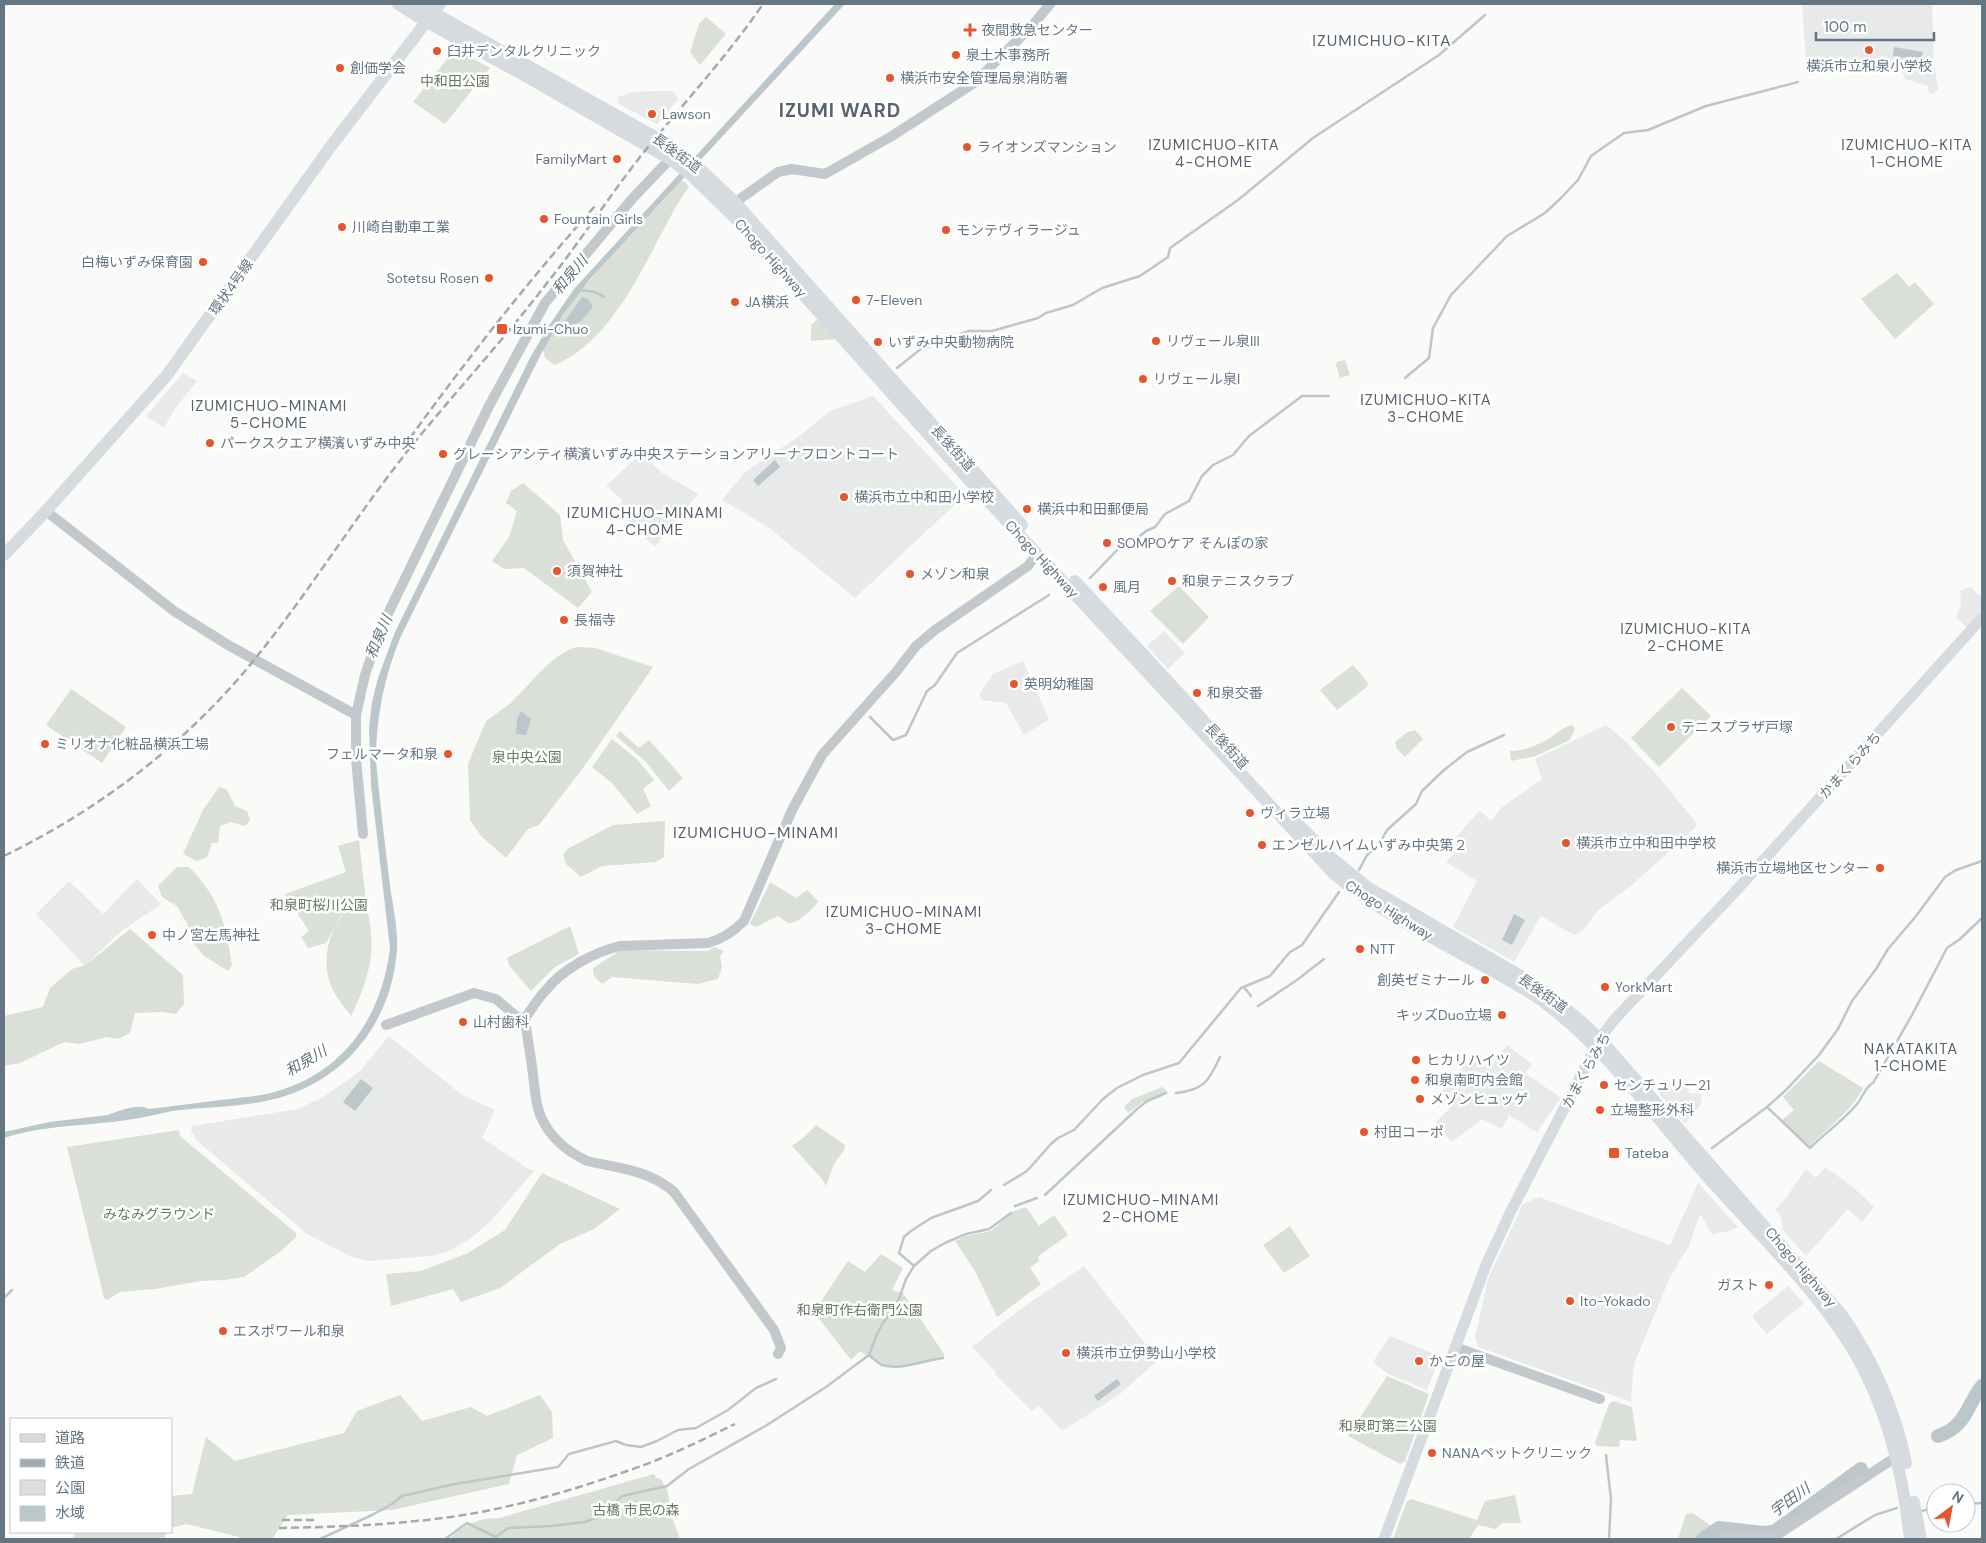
<svg xmlns="http://www.w3.org/2000/svg" width="1986" height="1543" font-family="'DM Sans','Noto Sans JP',sans-serif">
<style>
.built{fill:#e8e9e9}
.green{fill:#dadfd7}
.water{fill:#bbc7cb}
.lines{fill:none;stroke-linecap:round;stroke-linejoin:round}
.stream{stroke:#bbc7cb;stroke-width:2.5}
.river{stroke:#bbc7cb;stroke-width:14}
.tertiary{stroke:#c3c8cc;stroke-width:10}
.secondary{stroke:#d6dbdf;stroke-width:11}
.primary{stroke:#d6dbdf;stroke-width:12}
.rail{stroke:#a2aab0;stroke-width:2.5;stroke-dasharray:8 4;stroke-linecap:butt}
.poi-dot{fill:#e4572e;stroke:#fff;stroke-width:2}
.labels{text-anchor:middle;dominant-baseline:central;stroke-width:5;stroke-linejoin:round;paint-order:stroke}
.poi-label{font-size:14px;fill:#657683;stroke:#fff;text-anchor:start}
.park-label{font-size:14px;fill:#687a64;stroke:#fff}
.street-label{font-size:14px;fill:#657683;stroke:#fff}
.neighbourhood-label{font-size:15px;letter-spacing:1px;fill:#57646e;stroke:#fff}
.water-label{font-size:15px;font-style:italic;fill:#60757c;stroke:#fff}
.quarter-label{font-size:16px;letter-spacing:1px;fill:#57646e;stroke:#fff}
.district-label{font-size:19px;font-weight:bold;letter-spacing:1px;fill:#57646e;stroke:#fff}
</style>
<rect width="100%" height="100%" fill="#fafaf8"/>
<path class="built" d="M1802 4H1932L1934 63 1938 89 1935 91V93L1929 94 1928 86 1905 79 1903 73 1894 68 1850 70 1807 75Z
M653 91H672L679 98 657 124 619 104 617 97 634 92Z
M183 373 197 381 174 410 164 428 146 416Z
M873 396 965 495 855 598 768 527 722 500 745 472 801 435 830 411Z
M641 453 661 472 698 494 655 547 616 510 623 501 606 486Z
M1970 587 1982 597V611L1967 628 1956 617 1961 605 1960 591Z
M1164 631 1185 653 1168 669 1147 646Z
M1023 661 1049 719 1024 735 1006 703 981 700 980 693 993 674Z
M1606 725 1625 741 1658 776 1697 824 1696 827 1632 885 1598 910 1584 929 1574 935 1541 916 1514 962 1453 927 1477 881 1446 862 1457 850 1454 839 1479 811 1484 814 1491 821 1501 808 1542 779 1535 759Z
M137 879 161 904 119 933 85 966 36 914 69 881 103 914Z
M389 1036 462 1095 495 1110 482 1138 527 1168 534 1171 488 1224 468 1240 447 1252 431 1256 369 1261 352 1257 307 1234 194 1138 195 1136 192 1133 191 1128 192 1126 297 1109 322 1098 360 1071Z
M1507 1045 1532 1064 1525 1073 1561 1098 1537 1132 1509 1115 1502 1129 1482 1119 1451 1142 1436 1122 1453 1105 1440 1093 1471 1058 1489 1069Z
M1667 1082 1688 1087 1689 1093 1702 1094 1700 1106 1685 1124 1657 1091Z
M1825 1167 1853 1187 1874 1207 1862 1222 1848 1209 1806 1256 1783 1230 1780 1215 1775 1210 1786 1198 1806 1169 1816 1178Z
M1698 1183 1738 1227 1729 1231 1712 1234 1700 1214 1689 1246 1670 1277 1634 1364 1631 1402 1478 1347 1475 1337 1488 1279 1523 1204 1539 1197 1670 1245Z
M1084 1266 1158 1360 1120 1394 1062 1431 1039 1406 1032 1411 995 1374 996 1372 972 1347 1026 1305Z
M1788 1286 1804 1303 1767 1334 1753 1318V1315Z
M1390 1336 1440 1356 1427 1390 1388 1374 1373 1362Z"/>
<path class="green" d="M706 17 726 34 700 65 690 52 699 24Z
M455 49 490 68 445 124 413 102Z
M681 181H684L689 187C676 204 668 222 658 240 635 285 603 345 555 365L545 358 543 350C576 284 633 236 681 181Z
M1897 273 1909 287 1915 282 1934 304 1895 339 1861 299Z
M819 318 836 339 811 341V325Z
M1345 360 1350 375 1340 378 1336 365 1337 362Z
M523 483 560 515 563 540 592 592 578 608 524 568 504 569 492 561 509 537 517 511 506 503 511 491Z
M1179 586 1209 617 1183 644 1150 611Z
M578 647 595 648 653 667 583 768 539 825 528 829 506 858 481 836 470 820 468 764 486 721 511 703 544 668 557 657 570 649Z
M1353 665 1368 683 1367 687 1337 710 1320 690Z
M1682 688 1711 716 1659 767 1631 738Z
M71 689 126 727 102 763 46 725Z
M1572 725 1575 728 1570 740 1536 756 1511 761 1510 751C1522 751 1533 747 1545 741 1555 736 1560 728 1572 725Z
M1415 730 1423 739 1405 757 1397 749 1395 742 1406 733Z
M620 731 639 748 649 740 683 778 669 791 646 762 616 736Z
M612 739 637 759 654 780 643 789 651 806 637 814 612 783 592 767Z
M219 787 227 790 235 806 247 811 250 820 245 826 231 822 220 826 218 843H212L207 857 197 861 183 854 203 810Z
M665 821 664 857 656 862 602 866 581 877 566 864 563 855 567 849 613 825Z
M359 840 366 902 348 907 340 917 326 943 308 948 301 937 309 931 285 894 346 872 338 846Z
M177 867H189C219 897 226 924 232 965L228 971 204 956 194 944 188 925 177 906 162 897 158 886Z
M770 882 796 898 807 890 818 901C815 908 797 924 789 923 786 922 781 918 778 916L756 927 750 924Z
M366 904C368 914 371 925 371 935 374 963 363 992 351 1016 343 1005 333 994 329 980 322 957 330 927 347 910 351 907 360 906 366 904Z
M570 926 579 954 555 967 531 991 509 965 507 958Z
M130 929 183 975 184 1004 176 1014 162 1012 135 1013 130 1033 118 1039 106 1037 80 1044 64 1042 20 1063 4 1066V1016L43 1007 50 988 72 969 86 965Z
M714 947 724 951 720 956 722 967 718 979 697 984 612 977 602 984 594 976 593 968 621 950 708 951Z
M1819 1061 1863 1088C1851 1112 1828 1127 1810 1146L1781 1121 1794 1110 1783 1097Z
M1162 1087 1167 1091 1141 1103 1128 1113 1124 1107 1132 1099Z
M816 1125 845 1145 844 1150 834 1164 826 1186 822 1179 792 1146 803 1138Z
M179 1130 180 1136 296 1233V1237L281 1251 244 1277 224 1280 201 1281 155 1289 120 1292 107 1300 104 1298 67 1147Z
M542 1173 620 1209 594 1229 560 1244 500 1288 461 1302 453 1289 391 1306 386 1274 421 1271 468 1253 505 1230Z
M1026 1207 1039 1226 1054 1215 1068 1235 1040 1255 1038 1258 1039 1261 1030 1268 1041 1284 997 1317 975 1271 955 1241 966 1236 991 1231 1014 1211Z
M1290 1226 1310 1256 1284 1273 1263 1245Z
M881 1254 903 1268 892 1290 903 1293 944 1354V1359L899 1368 881 1366 860 1351 851 1360 814 1312 848 1261 865 1272Z
M1387 1376 1429 1394 1405 1461 1400 1464 1348 1436Z
M400 1395 422 1421 471 1407 487 1416 540 1395 552 1412 553 1438 517 1455 509 1484 392 1510 288 1515 272 1539H239V1537L186 1524 171 1528V1496L192 1494 206 1437 235 1461 344 1433 357 1411Z
M1613 1401 1632 1407 1637 1441 1620 1440 1619 1447 1597 1446 1595 1443 1609 1404Z
M654 1474 656 1478 661 1479 668 1492 671 1515 680 1539H450C461 1525 482 1517 499 1518Z
M1515 1495 1521 1523H1502L1496 1529 1478 1525 1469 1539H1393L1407 1501 1411 1499 1477 1520 1485 1501Z
M1693 1513 1711 1526 1706 1529 1707 1534 1700 1539H1678L1686 1514Z
M75 1532H167L164 1539H72Z"/>
<path class="water" d="M835 4H845L591 278 563 315 541 354 401 636C384 677 376 717 376 761 380 803 385 844 390 886 393 906 398 929 397 950 392 1017 352 1073 288 1095 250 1108 211 1106 172 1111 157 1114 142 1118 127 1120 86 1126 43 1125 4 1138V1132L49 1122 108 1115C118 1111 139 1103 149 1109 176 1106 202 1102 229 1099 246 1097 264 1096 281 1090 347 1069 382 1014 390 948L371 785 369 728 372 702 378 678 395 632 530 358 548 327 574 289Z
M1894 47 1923 52 1921 61 1893 56Z
M582 297 588 299 593 307 581 321 556 334Z
M775 460 780 467 758 486 753 480Z
M521 711 531 719 526 735 516 734 517 719Z
M1514 914 1525 920 1512 945 1502 940Z
M361 1079 373 1088 355 1111 343 1102Z
M1117 1379 1121 1384 1098 1401 1094 1396Z"/>
<g class="lines">
<path class="stream" d="M579 290 595 292 604 297
M897 368 922 348 940 344 950 338 969 331H992L1038 318 1046 313 1073 305 1102 288 1140 276 1168 257 1170 248 1238 200 1313 138 1439 55 1485 15
M1405 378 1429 358 1433 328 1451 295 1507 236 1545 213 1560 199 1578 180 1591 156 1624 133 1648 130 1706 106 1798 82
M1090 578 1126 541 1140 536 1146 531 1155 527 1165 514 1189 501 1202 476 1213 465 1233 455 1249 436 1302 396H1329
M870 717 893 740 906 735 927 691 935 685 957 653 1049 595
M1359 870 1367 855 1380 843 1387 830 1416 804 1422 791 1444 770 1467 752 1504 735
M1244 987 1251 996
M1258 1006 1297 980 1324 959
M1176 1093C1204 1090 1209 1081 1220 1057
M1767 1107 1810 1148C1825 1133 1844 1120 1857 1104 1863 1097 1865 1087 1873 1083L1912 1015 1947 948 1960 939 1982 918
M1712 1148 1767 1107 1786 1090 1819 1055 1838 1029 1852 1001 1876 969 1888 949 1916 916 1945 877 1956 870 1982 861
M1004 1185 1027 1171 1051 1144 1058 1138 1074 1130 1103 1099 1117 1088 1143 1075 1179 1063 1241 988 1270 976 1290 952 1302 945 1339 892
M1045 1195 1137 1109 1147 1101 1166 1093
M1015 1206 1037 1198
M914 1266 931 1251 945 1243 966 1234 989 1229 1011 1213
M4 1298 12 1290
M869 1355C873 1358 878 1363 882 1365 901 1371 924 1360 943 1358
M1606 1455 1611 1499 1609 1539
M1966 1504 1982 1503
M1922 1511 1936 1507
M320 1539 372 1515 392 1504 402 1496 455 1484 558 1467 569 1454 616 1441 626 1445 641 1447 657 1441 678 1430 696 1428 728 1410 756 1388 776 1379
M445 1539 467 1523 496 1537 508 1528 552 1526 585 1522 604 1515 622 1496 667 1486 689 1469 767 1425 826 1387 869 1355 877 1334 883 1323 896 1307 906 1279 914 1266 899 1253 904 1237 911 1231 931 1218 978 1201 991 1190
M1836 1539 1875 1515 1897 1508"/>
<path class="river" d="M1938 1436C1967 1426 1966 1406 1982 1386
M1703 1539 1719 1528 1763 1533 1774 1532 1861 1469"/>
<path class="tertiary" d="M730 206 778 172 792 169 825 174 892 136 974 83 1032 26 1050 4
M46 511 174 611 228 645 356 715
M363 834 356 759V715L365 675 381 628 489 406 545 303 632 199 670 159
M386 1025 474 993 496 999 517 1017 525 1018
M1455 1347 1600 1399
M778 1354 781 1348 774 1330 674 1192C650 1170 617 1168 587 1161 568 1152 550 1137 541 1117 535 1104 535 1089 533 1075 531 1056 527 1037 525 1018 532 1009 538 998 546 990 563 969 594 952 620 946L708 943C723 939 733 932 744 921L792 810 822 755 896 672 916 646 935 630 1028 566 1037 553
M1717 1539 1720 1536 1729 1535H1777L1896 1457"/>
<path class="secondary" d="M1384 1539 1486 1265 1510 1213 1600 1039 1614 1020 1733 894 1982 618"/>
<path class="primary" d="M398 4 425 21 522 74 670 159 692 176 733 216 978 490 1334 874C1395 925 1471 955 1537 997 1604 1045 1653 1114 1706 1175 1759 1235 1830 1301 1865 1372 1891 1424 1904 1482 1910 1539
M418 4 655 137 698 167 734 201 1022 525
M4 555 46 511 167 375 331 146 440 4
M1075 581 1178 692 1240 762
M1295 821 1328 855 1367 887 1526 979 1545 992 1583 1023 1600 1039 1842 1315C1873 1360 1895 1409 1906 1463
M1914 1502 1921 1539"/>
<path class="rail" d="M410 438C468 358 529 280 595 206
M4 856C96 811 179 749 245 671 306 598 355 516 414 443 458 389 505 338 547 283 580 242 608 198 640 157 681 106 726 58 763 4
M282 1520H315
M279 1528C334 1527 389 1525 443 1518 505 1510 568 1492 627 1471 664 1459 700 1441 735 1424"/>
</g>
<g class="poi-dot">
<path d="M967.5 22.5h5v5h5v5h-5v5h-5v-5h-5v-5h5z"/>
<circle cx="1869" cy="50" r="5"/>
<circle cx="437" cy="51" r="5"/>
<circle cx="956" cy="55" r="5"/>
<circle cx="340" cy="68" r="5"/>
<circle cx="890" cy="78" r="5"/>
<circle cx="652" cy="114" r="5"/>
<circle cx="967" cy="147" r="5"/>
<circle cx="617" cy="159" r="5"/>
<circle cx="544" cy="219" r="5"/>
<circle cx="342" cy="227" r="5"/>
<circle cx="946" cy="230" r="5"/>
<circle cx="203" cy="262" r="5"/>
<circle cx="489" cy="278" r="5"/>
<circle cx="856" cy="300" r="5"/>
<circle cx="735" cy="302" r="5"/>
<rect x="496" y="323" width="12" height="12" rx="2.5"/>
<circle cx="1156" cy="341" r="5"/>
<circle cx="878" cy="342" r="5"/>
<circle cx="1143" cy="379" r="5"/>
<circle cx="210" cy="443" r="5"/>
<circle cx="443" cy="454" r="5"/>
<circle cx="844" cy="497" r="5"/>
<circle cx="1027" cy="509" r="5"/>
<circle cx="1107" cy="543" r="5"/>
<circle cx="557" cy="571" r="5"/>
<circle cx="910" cy="574" r="5"/>
<circle cx="1172" cy="581" r="5"/>
<circle cx="1103" cy="587" r="5"/>
<circle cx="564" cy="620" r="5"/>
<circle cx="1014" cy="684" r="5"/>
<circle cx="1197" cy="693" r="5"/>
<circle cx="1671" cy="727" r="5"/>
<circle cx="45" cy="744" r="5"/>
<circle cx="448" cy="754" r="5"/>
<circle cx="1250" cy="813" r="5"/>
<circle cx="1566" cy="843" r="5"/>
<circle cx="1262" cy="845" r="5"/>
<circle cx="1880" cy="868" r="5"/>
<circle cx="152" cy="935" r="5"/>
<circle cx="1360" cy="949" r="5"/>
<circle cx="1485" cy="980" r="5"/>
<circle cx="1605" cy="987" r="5"/>
<circle cx="1502" cy="1015" r="5"/>
<circle cx="463" cy="1022" r="5"/>
<circle cx="1416" cy="1060" r="5"/>
<circle cx="1415" cy="1080" r="5"/>
<circle cx="1604" cy="1085" r="5"/>
<circle cx="1420" cy="1099" r="5"/>
<circle cx="1600" cy="1110" r="5"/>
<circle cx="1364" cy="1132" r="5"/>
<rect x="1608" y="1147" width="12" height="12" rx="2.5"/>
<circle cx="1769" cy="1285" r="5"/>
<circle cx="1570" cy="1301" r="5"/>
<circle cx="223" cy="1331" r="5"/>
<circle cx="1066" cy="1353" r="5"/>
<circle cx="1419" cy="1361" r="5"/>
<circle cx="1432" cy="1453" r="5"/>
</g>
<g class="labels">
<g class="poi-label">
<text x="981" y="30">夜間救急センター</text>
<text x="447" y="51">臼井デンタルクリニック</text>
<text x="966" y="55">泉土木事務所</text>
<text x="1869" y="66" text-anchor="middle">横浜市立和泉小学校</text>
<text x="350" y="68">創価学会</text>
<text x="900" y="78">横浜市安全管理局泉消防署</text>
<text x="662" y="114">Lawson</text>
<text x="977" y="147">ライオンズマンション</text>
<text x="607" y="159" text-anchor="end">FamilyMart</text>
<text x="554" y="219">Fountain Girls</text>
<text x="352" y="227">川崎自動車工業</text>
<text x="956" y="230">モンテヴィラージュ</text>
<text x="193" y="262" text-anchor="end">白梅いずみ保育園</text>
<text x="479" y="278" text-anchor="end">Sotetsu Rosen</text>
<text x="866" y="300">7-Eleven</text>
<text x="745" y="302">JA横浜</text>
<text x="513" y="329">Izumi-Chuo</text>
<text x="1166" y="341">リヴェール泉III</text>
<text x="888" y="342">いずみ中央動物病院</text>
<text x="1153" y="379">リヴェール泉I</text>
<text x="220" y="443">パークスクエア横濱いずみ中央</text>
<text x="453" y="454">グレーシアシティ横濱いずみ中央ステーションアリーナフロントコート</text>
<text x="854" y="497">横浜市立中和田小学校</text>
<text x="1037" y="509">横浜中和田郵便局</text>
<text x="1117" y="543">SOMPOケア そんぽの家</text>
<text x="567" y="571">須賀神社</text>
<text x="920" y="574">メゾン和泉</text>
<text x="1182" y="581">和泉テニスクラブ</text>
<text x="1113" y="587">風月</text>
<text x="574" y="620">長福寺</text>
<text x="1024" y="684">英明幼稚園</text>
<text x="1207" y="693">和泉交番</text>
<text x="1681" y="727">テニスプラザ戸塚</text>
<text x="55" y="744">ミリオナ化粧品横浜工場</text>
<text x="438" y="754" text-anchor="end">フェルマータ和泉</text>
<text x="1260" y="813">ヴィラ立場</text>
<text x="1576" y="843">横浜市立中和田中学校</text>
<text x="1272" y="845">エンゼルハイムいずみ中央第２</text>
<text x="1870" y="868" text-anchor="end">横浜市立場地区センター</text>
<text x="162" y="935">中ノ宮左馬神社</text>
<text x="1370" y="949">NTT</text>
<text x="1475" y="980" text-anchor="end">創英ゼミナール</text>
<text x="1615" y="987">YorkMart</text>
<text x="1492" y="1015" text-anchor="end">キッズDuo立場</text>
<text x="473" y="1022">山村歯科</text>
<text x="1426" y="1060">ヒカリハイツ</text>
<text x="1425" y="1080">和泉南町内会館</text>
<text x="1614" y="1085">センチュリー21</text>
<text x="1430" y="1099">メゾンヒュッゲ</text>
<text x="1610" y="1110">立場整形外科</text>
<text x="1374" y="1132">村田コーポ</text>
<text x="1625" y="1153">Tateba</text>
<text x="1759" y="1285" text-anchor="end">ガスト</text>
<text x="1580" y="1301">Ito-Yokado</text>
<text x="233" y="1331">エスポワール和泉</text>
<text x="1076" y="1353">横浜市立伊勢山小学校</text>
<text x="1429" y="1361">かごの屋</text>
<text x="1442" y="1453">NANAペットクリニック</text>
</g>
<g class="park-label">
<text x="455" y="81">中和田公園</text>
<text x="527" y="757">泉中央公園</text>
<text x="319" y="905">和泉町桜川公園</text>
<text x="159" y="1214">みなみグラウンド</text>
<text x="860" y="1310">和泉町作右衛門公園</text>
<text x="1388" y="1426">和泉町第二公園</text>
<text x="636" y="1510">古橋 市民の森</text>
</g>
<g class="street-label">
<text transform="translate(677 153) rotate(36)">長後街道</text>
<text transform="translate(771 258) rotate(48)">Chogo Highway</text>
<text transform="translate(231 287) rotate(-55)">環状4号線</text>
<text transform="translate(953 448) rotate(48)">長後街道</text>
<text transform="translate(1042 559) rotate(47)">Chogo Highway</text>
<text transform="translate(1227 746) rotate(48)">長後街道</text>
<text transform="translate(1850 765) rotate(-48)">かまくらみち</text>
<text transform="translate(1389 910) rotate(32)">Chogo Highway</text>
<text transform="translate(1543 993) rotate(35)">長後街道</text>
<text transform="translate(1586 1070) rotate(-61)">かまくらみち</text>
<text transform="translate(1801 1267) rotate(49)">Chogo Highway</text>
</g>
<g class="neighbourhood-label">
<text x="1214" y="145">IZUMICHUO-KITA<tspan x="1214" dy="17">4-CHOME</tspan></text>
<text x="1907" y="145">IZUMICHUO-KITA<tspan x="1907" dy="17">1-CHOME</tspan></text>
<text x="1426" y="400">IZUMICHUO-KITA<tspan x="1426" dy="17">3-CHOME</tspan></text>
<text x="269" y="406">IZUMICHUO-MINAMI<tspan x="269" dy="17">5-CHOME</tspan></text>
<text x="645" y="513">IZUMICHUO-MINAMI<tspan x="645" dy="17">4-CHOME</tspan></text>
<text x="1686" y="629">IZUMICHUO-KITA<tspan x="1686" dy="17">2-CHOME</tspan></text>
<text x="904" y="912">IZUMICHUO-MINAMI<tspan x="904" dy="17">3-CHOME</tspan></text>
<text x="1911" y="1049">NAKATAKITA<tspan x="1911" dy="17">1-CHOME</tspan></text>
<text x="1141" y="1200">IZUMICHUO-MINAMI<tspan x="1141" dy="17">2-CHOME</tspan></text>
</g>
<g class="water-label">
<text transform="translate(570 275) rotate(-50)">和泉川</text>
<text transform="translate(379 637) rotate(-67)">和泉川</text>
<text transform="translate(306 1061) rotate(-31)">和泉川</text>
<text transform="translate(1790 1500) rotate(-36)">宇田川</text>
</g>
<g class="quarter-label">
<text x="1382" y="40">IZUMICHUO-KITA</text>
<text x="756" y="832">IZUMICHUO-MINAMI</text>
</g>
<g class="district-label">
<text x="840" y="110">IZUMI WARD</text>
</g>
</g>
<rect width="1986" height="1543" fill="none" stroke="#657683" stroke-width="10"/>
<rect x="10" y="1418" width="162" height="115" fill="#ffffff" stroke="#c1c8cd"/>
<rect x="20" y="1434" width="25" height="8" fill="#d6dbdf" stroke="#c1c8cd"/>
<text x="55" y="1443" font-size="15" fill="#657683">道路</text>
<rect x="20" y="1459" width="25" height="8" fill="#a2aab0" stroke="#c1c8cd"/>
<text x="55" y="1468" font-size="15" fill="#657683">鉄道</text>
<rect x="20" y="1480" width="25" height="15" fill="#dadfd7" stroke="#c1c8cd"/>
<text x="55" y="1493" font-size="15" fill="#657683">公園</text>
<rect x="20" y="1506" width="25" height="15" fill="#bbc7cb" stroke="#c1c8cd"/>
<text x="55" y="1518" font-size="15" fill="#657683">水域</text>
<g transform="translate(1951 1508) rotate(32)"><circle r="24" fill="#ffffff" stroke="#c1c8cd"/>
<path d="M0-4L9 19L0 12L-9 19Z" fill="#e4572e"/>
<text y="-8" font-size="14" font-weight="bold" text-anchor="middle" fill="#657683">N</text>
</g>
<path d="M1816 32v8h118v-8" fill="none" stroke="#657683" stroke-width="2.5"/>
<text x="1824" y="32" font-size="15" fill="#657683" stroke="#ffffff" stroke-width="4" paint-order="stroke">100 m</text>
</svg>
